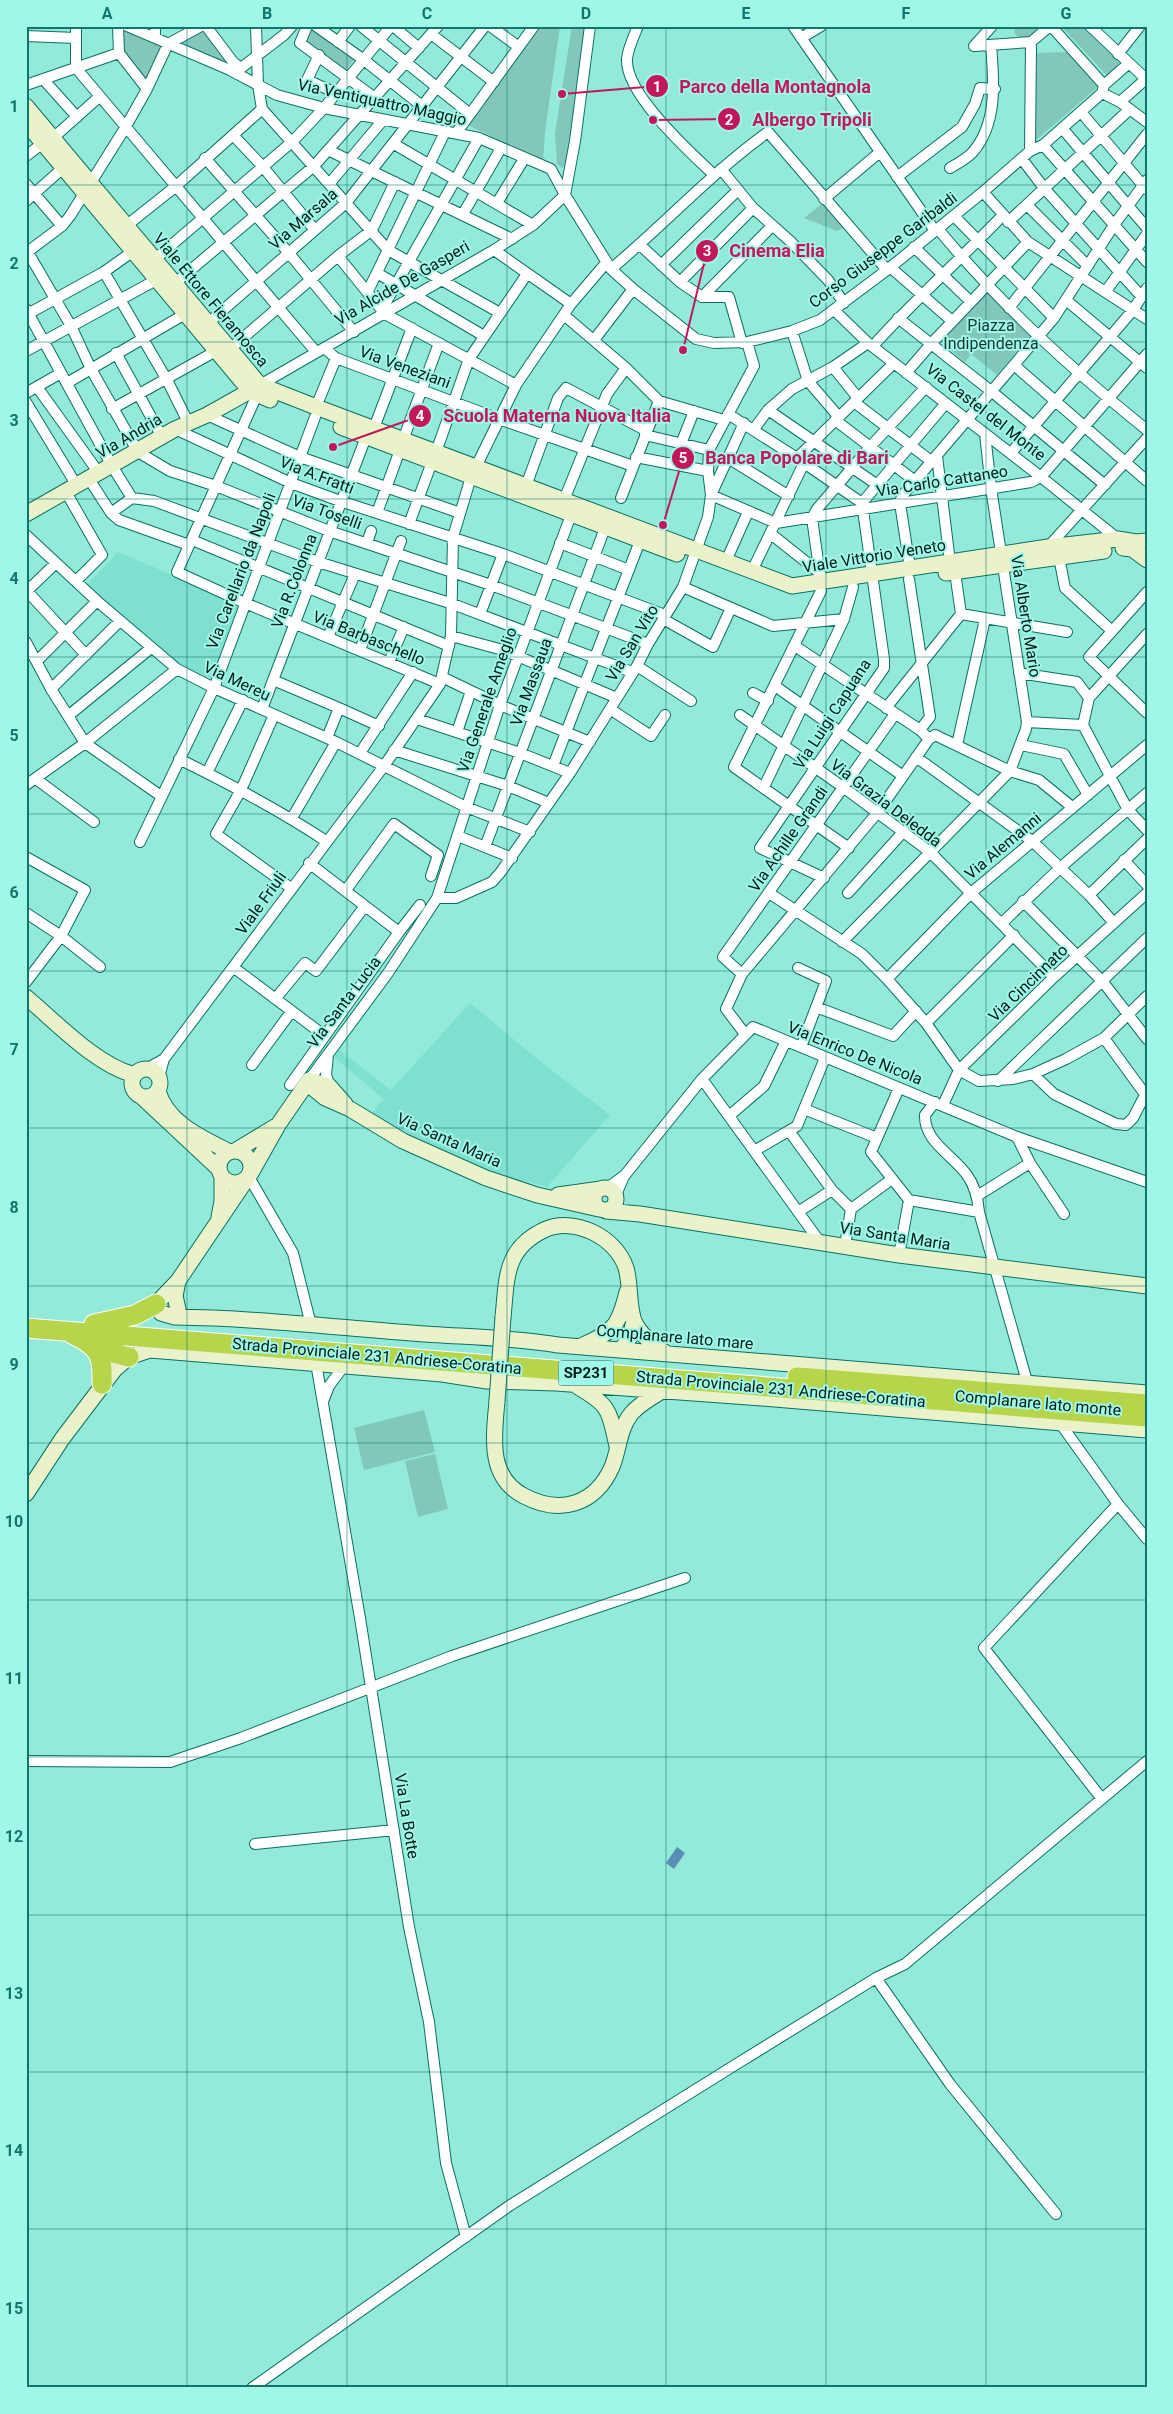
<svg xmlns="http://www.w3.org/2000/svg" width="1173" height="2414" font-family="Roboto,sans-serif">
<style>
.built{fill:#7ee0ce}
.green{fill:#81c8ba}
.water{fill:#598eb4}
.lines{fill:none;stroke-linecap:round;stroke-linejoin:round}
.street-casing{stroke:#097164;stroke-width:12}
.secondary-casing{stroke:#097164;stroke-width:17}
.highway-casing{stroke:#fff;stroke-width:21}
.street{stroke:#fff;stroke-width:10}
.secondary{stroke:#e9f2c9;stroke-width:15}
.highway{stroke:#b7d54a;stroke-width:19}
.secondary-bridge-casing{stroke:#097164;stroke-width:17;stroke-linecap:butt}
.secondary-bridge{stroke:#e9f2c9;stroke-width:15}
.grid{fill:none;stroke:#0f766e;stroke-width:1;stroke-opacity:0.55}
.labels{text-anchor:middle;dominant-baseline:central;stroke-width:4;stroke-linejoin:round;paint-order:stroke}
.shield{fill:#a1f7e7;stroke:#325e56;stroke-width:1}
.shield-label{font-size:15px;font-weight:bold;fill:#021d18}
.street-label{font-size:16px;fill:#021d18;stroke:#a1f7e7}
.park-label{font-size:16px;fill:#133832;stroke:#a1f7e7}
.leader{fill:none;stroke:#c2185b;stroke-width:2}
.callout-dot{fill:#c2185b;stroke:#a1f7e7;stroke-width:2}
.mark-label{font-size:15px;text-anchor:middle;font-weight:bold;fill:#fff}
.callout-label{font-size:18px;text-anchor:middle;font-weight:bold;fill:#c2185b;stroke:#a1f7e7;stroke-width:4;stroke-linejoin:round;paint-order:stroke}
.neatline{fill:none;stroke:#0f766e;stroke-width:2}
.grid-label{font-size:16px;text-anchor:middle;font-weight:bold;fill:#0f766e}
</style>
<rect width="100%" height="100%" fill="#93ead9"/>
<path class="built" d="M118 552 241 604 212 679 175 664 87 585Z
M470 1003 536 1058 610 1115 547 1187 496 1174 452 1157 369 1116 384 1099 334 1057 339 1050 391 1090Z"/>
<path class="green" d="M540 26H560L545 132 543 161 470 126 469 122Z
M572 26H586L566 164 562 168 557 164 555 133Z
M1015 26 1026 29 1028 26H1037L1036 33 1030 39H1020L1014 32Z
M1061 26H1085L1122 65 1109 78Z
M122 27 164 45 144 81 124 52Z
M310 28 355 58 346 70 304 41Z
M203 30 232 64 230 68 173 44Z
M1067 52 1098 87 1035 141 1034 53Z
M823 203 845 227 837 231 804 218Z
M986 292 1031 336 997 375 971 354 965 362 940 340Z
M424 1410 435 1452 364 1470 354 1428Z
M435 1454 448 1509 418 1517 405 1461Z"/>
<path class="water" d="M677 1847 685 1853 674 1869 666 1863Z"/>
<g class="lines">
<g class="street-casing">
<path id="street" d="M76 26V68L316 352
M118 26 119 53 147 89
M127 26 230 70 277 95 324 108 479 138 551 169 565 195 611 269 633 289 696 339 714 343 747 342 792 331 820 320 887 270 983 192 1030 151 1043 145 1102 93 1104 85 1051 26
M206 26 233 62 241 68
M256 26 258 85 262 109
M307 26 300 43 375 98
M316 26 364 60 422 106
M361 26 470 114
M393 26 419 48
M490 26 519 47
M638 26C634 36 628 48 627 59 625 94 690 152 714 175
M793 26 935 231
M1090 26 1147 80
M431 34 494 82
M26 36 76 38
M155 38V26
M801 38 821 26
M338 42 350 26
M974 46 1031 42 1050 26
M974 46 992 26
M1118 54 1140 26
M319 55 307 80 336 93
M237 74 241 68 284 35 292 26
M43 79 77 117
M26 85 119 53
M1104 85 1128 64
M1102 93 1120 102 1147 122
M1120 102 1147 78
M262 109 388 250 500 313
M1081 112 1146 189
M1062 128 1147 228
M457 132 534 26
M233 135 263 167 314 229
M53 138 99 97
M394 144 533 225
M1043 145 1147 262
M328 150 512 239
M1030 151 1031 42
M26 156 43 143
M205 158 288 252 354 332
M1022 159 1044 188 1141 296
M950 168C957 164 966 159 972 153 998 124 994 81 991 45
M721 169 753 208 790 241 828 280 844 303
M897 177 962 127 975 104 980 88 995 89
M330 183 383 120
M26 184 62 226
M983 192 1028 242 1147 319
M565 195 575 141 590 26
M824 199 880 152
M26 201 64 167
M497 203 524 159
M1027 205 1088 266
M463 214 501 148
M954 216 1054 318
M1008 222 1130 109
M126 226 175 187 262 109
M938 229C1001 305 1070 368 1147 430
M640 245 680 282 702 297H729L742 343
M914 247 971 302
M26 249 71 326 91 369 138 452 170 471 216 486 329 531 491 585 648 644
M494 250 571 304
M26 253 62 226 70 216 125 128 147 89 168 44 201 26
M338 256 385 314 516 385
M154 260 293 141 324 108 391 26
M661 265 738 190
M890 267 952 321
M611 269C664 225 711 173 768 132L887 270
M104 272 167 380 189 424
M377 273 484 336
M680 282 753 208
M174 284 314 166 438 26
M368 291 445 132
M1106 291 1147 234
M702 297 772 226
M1066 300 1147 368
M1009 308 1147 134
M26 309 112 466 132 498 154 501 318 562 450 603 632 672
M834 310 868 343 1041 477 1118 539
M385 314 386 302 479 138
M26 315 104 272 132 252
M564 315 626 368 659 401 724 420
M898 318 991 391 1105 485
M207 324 346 203 485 26
M792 331 808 381 838 416
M594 340 633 289
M873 346C914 300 960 260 1003 215
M324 348 336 358 499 419 633 466
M230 349 338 256 372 230 395 182
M26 351 156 280
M116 353 162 437
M1014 365 1147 481
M833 367 858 398
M906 373 931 344 1028 242
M67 383 185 314
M260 385 494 250 533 225 565 195
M37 387 99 473
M26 393 61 373
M257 395 177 572 245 603 440 684
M26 402 77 486
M854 402 931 461
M316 407 336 358
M112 409 216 351
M768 410 876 484
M728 414 797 458 862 503
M207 415 300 457 460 513
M835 420 915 481
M744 423 711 495 776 523 1031 482 1041 477 1147 354
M374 428 412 328
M175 429 291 483 340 501 503 554 665 615
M754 429 768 410 792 389 833 367 868 343
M645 435 709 450
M403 440 439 343
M681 444 694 411
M436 452 469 359 527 274
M1011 453 1133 310 1147 288
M937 456 950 562
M636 457 708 471
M728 458 789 496
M797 458 894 363
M89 479 111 513 119 520 189 545
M526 486 558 398 566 388 647 431
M66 492 102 555 76 581
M621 498 659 401
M564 500 607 394 626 368
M862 503 946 403
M111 513 132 498
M377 513 400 450
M409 524 432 462
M771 534 820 573
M26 535 97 601 177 669 214 688 336 742 466 807 530 832
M192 540 449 646
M367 543 371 531
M560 543 629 570
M1048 547 1147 438
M1059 557 1065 588 1112 631
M726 561 748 512
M910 568 900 503 902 496 1054 318 1114 225 1147 180
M752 571 804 463
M909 579 930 717 920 730
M821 583 812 518 817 509 870 447 926 387
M683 587 773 626 844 619
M27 591 86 655
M821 591 734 767 789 806 760 848 824 878
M26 592 56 563
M1147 592 1089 657 1147 713
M480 614 503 554
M961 614 1067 632
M663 619 713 647 731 608
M451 636 503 650 617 698
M328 637 355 574
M26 642 51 689 85 743 161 796
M795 646 920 730 929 739 935 735 1010 771 1039 780 1072 807
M360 650 401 541
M37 661 97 601
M389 662 404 627
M637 666 691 701
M1019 673 1077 682 1089 698 1083 725 1027 722
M442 677 500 705 590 742
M273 680 339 708 327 738
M775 686 903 776
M51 689 120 621
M753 693 768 701
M1089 698 1147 634
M339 708 379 726
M886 708 961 614 955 572
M262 709 366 437
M610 709 651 736 665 715
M274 715 241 790 216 834 291 888
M740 715 843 787 930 852 1054 977
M68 716 151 648
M417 719 520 753 570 773
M1083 725 1128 810 1147 830
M457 732 471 691
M957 745 985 619
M1021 745 1064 754 1088 795
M394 750 508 786 549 803
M360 753 413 672
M916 757 1032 841 1089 895 1114 923
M179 759C230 784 279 810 326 841
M553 766 640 541
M207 773 243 700
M36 779 94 822
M26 785 85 743 177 669
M764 787 844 619 853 587
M292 818 336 742
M458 836 512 858
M140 842 214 688 315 417
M485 847 605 528
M849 848 789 806 884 668V659L862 503
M26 857 85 890 61 936 26 982
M1124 860 1147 885
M309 863 399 932 420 905
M346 890 394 824 438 855 431 876
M769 893 862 954 887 979 926 1023 959 1070 979 1081 1013 1079 1033 1074 1066 1059 1104 1038 1147 996
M848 893 904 831
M1089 895 1147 839
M437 898H456L492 882 500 873 570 773 637 666 648 644 683 587 708 517 711 495 708 471 709 450 754 366 747 342
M1023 901 1103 982 1147 1039
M26 913 61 936 100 967
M1002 923 1061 867 1147 793
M842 942 1010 771 1026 729 1027 722 991 488 985 434
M233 967 325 1036
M798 968 826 981 801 1047
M742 974 723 957 895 714
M887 979 971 893 1147 745
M275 999 305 963 316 971 365 906
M816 1007 893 1036 916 1011
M926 1023 1014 935
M745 1034 726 1009 742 974 878 812 929 739
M1104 1038 1147 1097
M328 1055 326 1075 331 1089
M252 1065 291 1012
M146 1069 164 1059
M1033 1074 1054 1094 1116 1124 1126 1125 1133 1118 1145 1095
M159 1077 164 1059 384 766 440 684 451 636 453 537 471 477 516 385 571 304 606 263
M702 1079 820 1242
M309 1080 388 973 437 898 500 705 571 515
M998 1081 1147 938
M290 1085 399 932
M899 1088 871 1152 909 1200 979 1212
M935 1102 925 1115C924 1142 953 1155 967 1175 975 1186 978 1199 979 1212L1028 1385
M943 1105 959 1070 1054 977 1147 893
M804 1109 877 1138
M729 1116 764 1086 786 1041
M789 1131 832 1190 851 1209
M1017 1137 1030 1163 1064 1214
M754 1151 797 1126 825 1058
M249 1177 293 1253 311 1325
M607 1188 625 1175 702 1079 753 1027 1017 1137 1147 1182
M616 1195 624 1176
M977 1196 1030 1163
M798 1212 832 1190
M845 1246 851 1209 892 1179
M899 1255 909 1200
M316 1363 360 1618 409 1927 429 2022 446 2163 466 2237
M324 1399 329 1386 344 1366
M1060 1423 1118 1504 1147 1539
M26 1761 170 1762 241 1738 452 1656 685 1578
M1102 1799 984 1648 1118 1504
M255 1844 394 1830
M876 1978 950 2084 1056 2214
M252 2388 509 2206 735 2065 876 1978 905 1964 1147 1761"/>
</g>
<g class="secondary-casing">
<path id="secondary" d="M26 106 260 385 316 407 792 586 1048 547 1118 539 1136 542 1147 541
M26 123 250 391 270 400
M341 427 677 554
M26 514 175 429 207 415 257 387
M1123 548 1132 549 1147 560
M946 573 1104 551
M26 997C57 1023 95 1064 134 1075
M132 1083a14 14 0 1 1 28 0a14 14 0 1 1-28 0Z
M309 1080 314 1089 325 1098 350 1109 403 1141 486 1178 537 1195 599 1209
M309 1080 329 1086 345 1104
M158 1091C167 1123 202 1138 230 1152
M142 1097 219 1169
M219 1167a16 16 0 1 1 32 0a16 16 0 1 1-32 0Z
M235 1151 278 1125
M251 1173 278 1125 309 1080
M594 1199a11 11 0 1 1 22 0a11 11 0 1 1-22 0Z
M558 1195 601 1189
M606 1211 640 1214 899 1255 1147 1286
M219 1217 222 1201V1177
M178 1281 175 1296 178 1309
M156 1304 161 1313 175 1317C254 1318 332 1327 411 1333 460 1337 509 1337 558 1345L1147 1393
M156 1304 178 1281 246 1180
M503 1317C507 1279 504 1249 544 1230 574 1216 616 1237 626 1268 631 1285 628 1304 634 1321 640 1335 654 1345 666 1353
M583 1345C614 1332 619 1325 627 1292
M621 1350 630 1337 634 1321
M578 1387C611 1406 609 1411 617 1446
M497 1401C494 1436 487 1477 524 1496 560 1515 595 1505 612 1467 619 1450 619 1429 631 1414 639 1404 651 1398 662 1391
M26 1494 62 1439 115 1369 129 1357 150 1350 442 1374 487 1381 556 1383 762 1398 1147 1430"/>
</g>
<g class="highway-casing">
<path id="highway" d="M94 1324 135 1315 156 1304
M26 1328 1147 1417
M72 1334C99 1347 103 1354 102 1384
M97 1349 129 1357
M797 1377 1147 1404"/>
</g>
<use href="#street" class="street"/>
<use href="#secondary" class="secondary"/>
<use href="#highway" class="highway"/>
<g class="secondary-bridge-casing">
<path id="secondary-bridge" d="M497 1401 503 1317"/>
</g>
<use href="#secondary-bridge" class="secondary-bridge"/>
</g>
<path class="grid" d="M187 26V2388M347 26V2388M507 26V2388M666 26V2388M826 26V2388M986 26V2388M26 185H1147M26 342H1147M26 499H1147M26 657H1147M26 814H1147M26 971H1147M26 1128H1147M26 1286H1147M26 1443H1147M26 1600H1147M26 1757H1147M26 1915H1147M26 2072H1147M26 2229H1147"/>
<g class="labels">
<rect class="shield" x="558.5" y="1360.5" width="55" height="25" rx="4"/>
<g class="shield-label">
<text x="586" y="1373">SP231</text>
</g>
<g class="street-label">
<text transform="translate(382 102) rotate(12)">Via Ventiquattro Maggio</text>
<text transform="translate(303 219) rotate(-41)">Via Marsala</text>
<text transform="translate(883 250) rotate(-37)">Corso Giuseppe Garibaldi</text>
<text transform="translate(402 283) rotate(-30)">Via Alcide De Gasperi</text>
<text transform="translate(211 300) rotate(50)">Viale Ettore Fieramosca</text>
<text transform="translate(405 367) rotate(20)">Via Veneziani</text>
<text transform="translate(986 412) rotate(38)">Via Castel del Monte</text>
<text transform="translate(129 436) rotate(-30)">Via Andria</text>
<text transform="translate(317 475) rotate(21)">Via A.Fratti</text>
<text transform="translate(942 481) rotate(-9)">Via Carlo Cattaneo</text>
<text transform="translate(327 512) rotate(20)">Via Toselli</text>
<text transform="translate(874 556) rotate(-9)">Viale Vittorio Veneto</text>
<text transform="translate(241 571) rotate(-69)">Via Carellario da Napoli</text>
<text transform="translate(294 581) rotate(-69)">Via R.Colonna</text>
<text transform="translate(1026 616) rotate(81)">Via Alberto Mario</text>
<text transform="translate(369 638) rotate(22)">Via Barbaschello</text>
<text transform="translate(632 643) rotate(-59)">Via San Vito</text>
<text transform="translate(237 681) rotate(25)">Via Mereu</text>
<text transform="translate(531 682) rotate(-70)">Via Massaua</text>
<text transform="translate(487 700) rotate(-71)">Via Generale Ameglio</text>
<text transform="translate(832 714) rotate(-57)">Via Luigi Capuana</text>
<text transform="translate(886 803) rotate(37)">Via Grazia Deledda</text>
<text transform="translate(788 839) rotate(-55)">Via Achille Grandi</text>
<text transform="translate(1003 846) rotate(-40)">Via Alemanni</text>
<text transform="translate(261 903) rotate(-54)">Viale Friuli</text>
<text transform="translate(1028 983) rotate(-44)">Via Cincinnato</text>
<text transform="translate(344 1002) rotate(-53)">Via Santa Lucia</text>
<text transform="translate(855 1053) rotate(22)">Via Enrico De Nicola</text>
<text transform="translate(449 1140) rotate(24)">Via Santa Maria</text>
<text transform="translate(895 1236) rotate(9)">Via Santa Maria</text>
<text transform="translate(675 1337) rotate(5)">Complanare lato mare</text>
<text transform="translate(377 1356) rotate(5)">Strada Provinciale 231 Andriese-Coratina</text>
<text transform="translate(781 1389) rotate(5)">Strada Provinciale 231 Andriese-Coratina</text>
<text transform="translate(1038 1403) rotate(5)">Complanare lato monte</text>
<text transform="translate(407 1816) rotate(81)">Via La Botte</text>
</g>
<g class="park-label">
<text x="991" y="325">Piazza<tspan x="991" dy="18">Indipendenza</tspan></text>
</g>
</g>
<path class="leader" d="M562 94L657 86M653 120L729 119M683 350L707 251M333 447L420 416M663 525L683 458"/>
<g class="callout-dot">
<circle cx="562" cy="94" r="5"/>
<circle cx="653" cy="120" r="5"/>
<circle cx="683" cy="350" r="5"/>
<circle cx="333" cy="447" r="5"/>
<circle cx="663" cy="525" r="5"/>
<circle cx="657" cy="86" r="12"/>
<circle cx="729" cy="119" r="12"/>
<circle cx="707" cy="251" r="12"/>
<circle cx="420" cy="416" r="12"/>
<circle cx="683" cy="458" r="12"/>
</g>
<g class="mark-label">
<text x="657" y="92">1</text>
<text x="729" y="125">2</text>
<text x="707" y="256">3</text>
<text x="420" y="421">4</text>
<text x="683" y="463">5</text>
</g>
<g class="callout-label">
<text x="775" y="93">Parco della Montagnola</text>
<text x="812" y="126">Albergo Tripoli</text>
<text x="777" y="257">Cinema Elia</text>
<text x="557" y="422">Scuola Materna Nuova Italia</text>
<text x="797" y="464">Banca Popolare di Bari</text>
</g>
<rect width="1173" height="2414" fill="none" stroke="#a1f7e7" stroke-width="55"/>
<rect x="28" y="28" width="1118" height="2358" class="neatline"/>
<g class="grid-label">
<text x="107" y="19">A</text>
<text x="267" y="19">B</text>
<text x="427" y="19">C</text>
<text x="586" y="19">D</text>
<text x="746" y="19">E</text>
<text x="906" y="19">F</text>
<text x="1066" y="19">G</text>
<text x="14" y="112">1</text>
<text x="14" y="269">2</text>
<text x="14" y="426">3</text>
<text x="14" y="584">4</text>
<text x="14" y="741">5</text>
<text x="14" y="898">6</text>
<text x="14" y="1055">7</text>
<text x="14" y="1213">8</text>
<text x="14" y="1370">9</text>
<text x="14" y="1527">10</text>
<text x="14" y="1684">11</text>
<text x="14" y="1842">12</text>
<text x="14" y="1999">13</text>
<text x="14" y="2156">14</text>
<text x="14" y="2314">15</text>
</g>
</svg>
